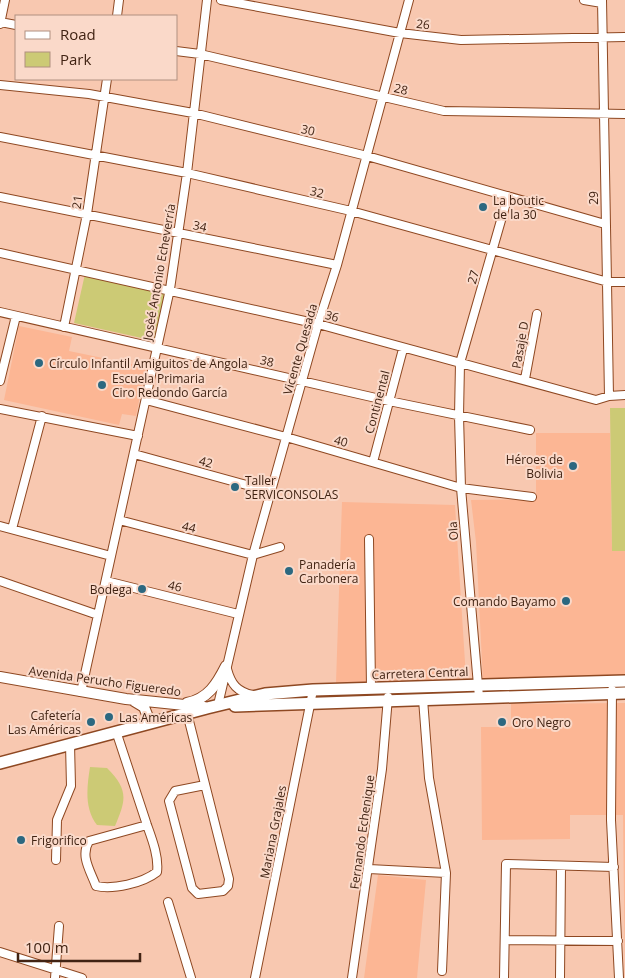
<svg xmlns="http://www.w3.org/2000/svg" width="625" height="978" font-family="'Open Sans',sans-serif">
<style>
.built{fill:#fcb694}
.green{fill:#ccca75}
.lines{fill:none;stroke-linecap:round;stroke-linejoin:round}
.minor-casing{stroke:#8e4822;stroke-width:10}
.major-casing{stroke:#8e4822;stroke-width:12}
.highway-casing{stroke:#8e4822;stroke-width:14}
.minor{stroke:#fff;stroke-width:8}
.major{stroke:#fff;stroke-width:10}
.highway{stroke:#fff;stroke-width:11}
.poi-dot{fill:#2c6880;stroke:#fad9c9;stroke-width:2}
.labels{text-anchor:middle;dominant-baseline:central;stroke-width:4;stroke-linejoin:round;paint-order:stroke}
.street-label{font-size:12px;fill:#412313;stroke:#fad9c9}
.poi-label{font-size:12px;fill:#412313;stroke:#fad9c9;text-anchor:start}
</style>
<rect width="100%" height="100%" fill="#f8c8b0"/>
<path class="built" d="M19 326 72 337 69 351 146 367 136 416 122 414 119 425 4 400Z
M536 433H610L612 551H625V677L483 682 476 542 471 500 536 499Z
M342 502 455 505 466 678 336 683Z
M625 703V978L623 815H570V839L482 840 481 727H511V704Z
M378 875 426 880 417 978H364Z"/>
<path class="green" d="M85 274 166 292 155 341 74 323Z
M610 408H625V551H612Z
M90 767 107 768C129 790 126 800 115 826L97 825C84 808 87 787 90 767Z"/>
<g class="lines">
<g class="minor-casing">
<path id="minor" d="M221 0 400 33 461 40 625 37
M584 0 602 3
M602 0 609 396
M117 16 119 0
M0 22 16 25
M0 24 5 0
M176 51 200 54 444 111 625 114
M0 85 89 94 193 113 367 156 605 224
M0 137 187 173 351 211 608 282H625
M0 197 337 265
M0 253 318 324 596 400 609 396 625 395
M0 312 389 401 530 430
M64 327 87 214 107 79
M525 379 537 314
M0 381 16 316
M146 400 286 437 461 488 532 497
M0 409 138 436
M134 454 272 492
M373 462 403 349
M119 520 253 555 280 547
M0 526 111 556
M12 529 42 416
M369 539 371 688
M0 581 98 615
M106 581 238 614
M227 669C231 684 237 692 253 695
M612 690 611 820 619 978
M81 692 170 289 187 173 207 0
M479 697 461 488 459 416 460 363 508 196
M423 699 429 778 446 873 442 971
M218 705 253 555 318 324 337 265 409 0
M187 713 229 879 228 886 223 891 198 894 192 888 169 801 175 791 205 785
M116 731 147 825C152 839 159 857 157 872 143 883 113 890 96 886 90 870 80 856 89 841L147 825
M56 860 57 820 71 786 70 744
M369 869 446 873
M168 902 191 978
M505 940 618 941
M0 952 82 978
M55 978 59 926
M255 978 313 690
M352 978 382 769 388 697
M504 978 506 864 614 867
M560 978 561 867"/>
</g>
<g class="major-casing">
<path id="major" d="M0 677 126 699 204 707
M134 701 144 707 150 722
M187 703C208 699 217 684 226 666"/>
</g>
<g class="highway-casing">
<path id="highway" d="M235 706 625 693
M0 763 207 708 265 694 313 690 625 681"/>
</g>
<use href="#minor" class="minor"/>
<use href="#major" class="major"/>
<use href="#highway" class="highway"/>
</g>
<g class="poi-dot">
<circle cx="483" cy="207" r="5"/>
<circle cx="39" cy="363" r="5"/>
<circle cx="102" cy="385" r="5"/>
<circle cx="573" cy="466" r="5"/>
<circle cx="235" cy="487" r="5"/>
<circle cx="289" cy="571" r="5"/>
<circle cx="142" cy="589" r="5"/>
<circle cx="566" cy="601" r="5"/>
<circle cx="109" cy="717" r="5"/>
<circle cx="91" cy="722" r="5"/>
<circle cx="502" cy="722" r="5"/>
<circle cx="21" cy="840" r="5"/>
</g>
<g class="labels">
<g class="street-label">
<text transform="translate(423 24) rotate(7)">26</text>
<text transform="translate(401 89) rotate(13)">28</text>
<text transform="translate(308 130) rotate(14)">30</text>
<text transform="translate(317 192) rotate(13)">32</text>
<text transform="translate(593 198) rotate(-90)">29</text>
<text transform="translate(77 202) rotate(-82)">21</text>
<text transform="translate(200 226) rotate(12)">34</text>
<text transform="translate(159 272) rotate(-80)">Josèé Antonio Echeverría</text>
<text transform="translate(473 277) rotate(-74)">27</text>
<text transform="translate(332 316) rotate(16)">36</text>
<text transform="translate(520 345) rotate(-80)">Pasaje D</text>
<text transform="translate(300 349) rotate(-74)">Vicente Quesada</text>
<text transform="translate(267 361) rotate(13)">38</text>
<text transform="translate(377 402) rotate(-75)">Continental</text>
<text transform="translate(341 441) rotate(16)">40</text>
<text transform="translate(206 462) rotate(15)">42</text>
<text transform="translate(189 527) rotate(14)">44</text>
<text transform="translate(453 531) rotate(-95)">Ola</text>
<text transform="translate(175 586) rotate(14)">46</text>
<text transform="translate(420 673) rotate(-2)">Carretera Central</text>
<text transform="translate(105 681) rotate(8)">Avenida Perucho Figueredo</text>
<text transform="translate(273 832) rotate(-79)">Mariana Grajales</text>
<text transform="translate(362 832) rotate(-82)">Fernando Echenique</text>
</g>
<g class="poi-label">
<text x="493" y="200">La boutic<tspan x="493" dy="14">de la 30</tspan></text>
<text x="49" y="363">Círculo Infantil Amiguitos de Angola</text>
<text x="112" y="378">Escuela Primaria<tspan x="112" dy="14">Ciro Redondo García</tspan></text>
<text x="563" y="459" text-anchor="end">Héroes de<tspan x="563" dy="14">Bolivia</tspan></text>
<text x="245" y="480">Taller<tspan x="245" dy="14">SERVICONSOLAS</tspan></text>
<text x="299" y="564">Panadería<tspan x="299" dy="14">Carbonera</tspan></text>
<text x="132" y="589" text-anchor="end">Bodega</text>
<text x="556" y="601" text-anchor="end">Comando Bayamo</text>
<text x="81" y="715" text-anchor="end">Cafetería<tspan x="81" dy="14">Las Américas</tspan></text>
<text x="119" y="717">Las Américas</text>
<text x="512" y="722">Oro Negro</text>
<text x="31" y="840">Frigorifico</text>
</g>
</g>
<rect x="15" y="15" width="162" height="65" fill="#fad9c9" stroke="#b09080"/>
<rect x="25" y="31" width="25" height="8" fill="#ffffff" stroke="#b09080"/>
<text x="60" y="40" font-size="15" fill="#412313">Road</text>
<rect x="25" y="52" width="25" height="15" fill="#ccca75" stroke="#b09080"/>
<text x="60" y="65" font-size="15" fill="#412313">Park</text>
<path d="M18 953v8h122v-8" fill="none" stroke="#412313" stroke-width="2.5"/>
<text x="25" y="953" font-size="15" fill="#412313" stroke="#fad9c9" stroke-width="4" paint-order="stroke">100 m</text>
</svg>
